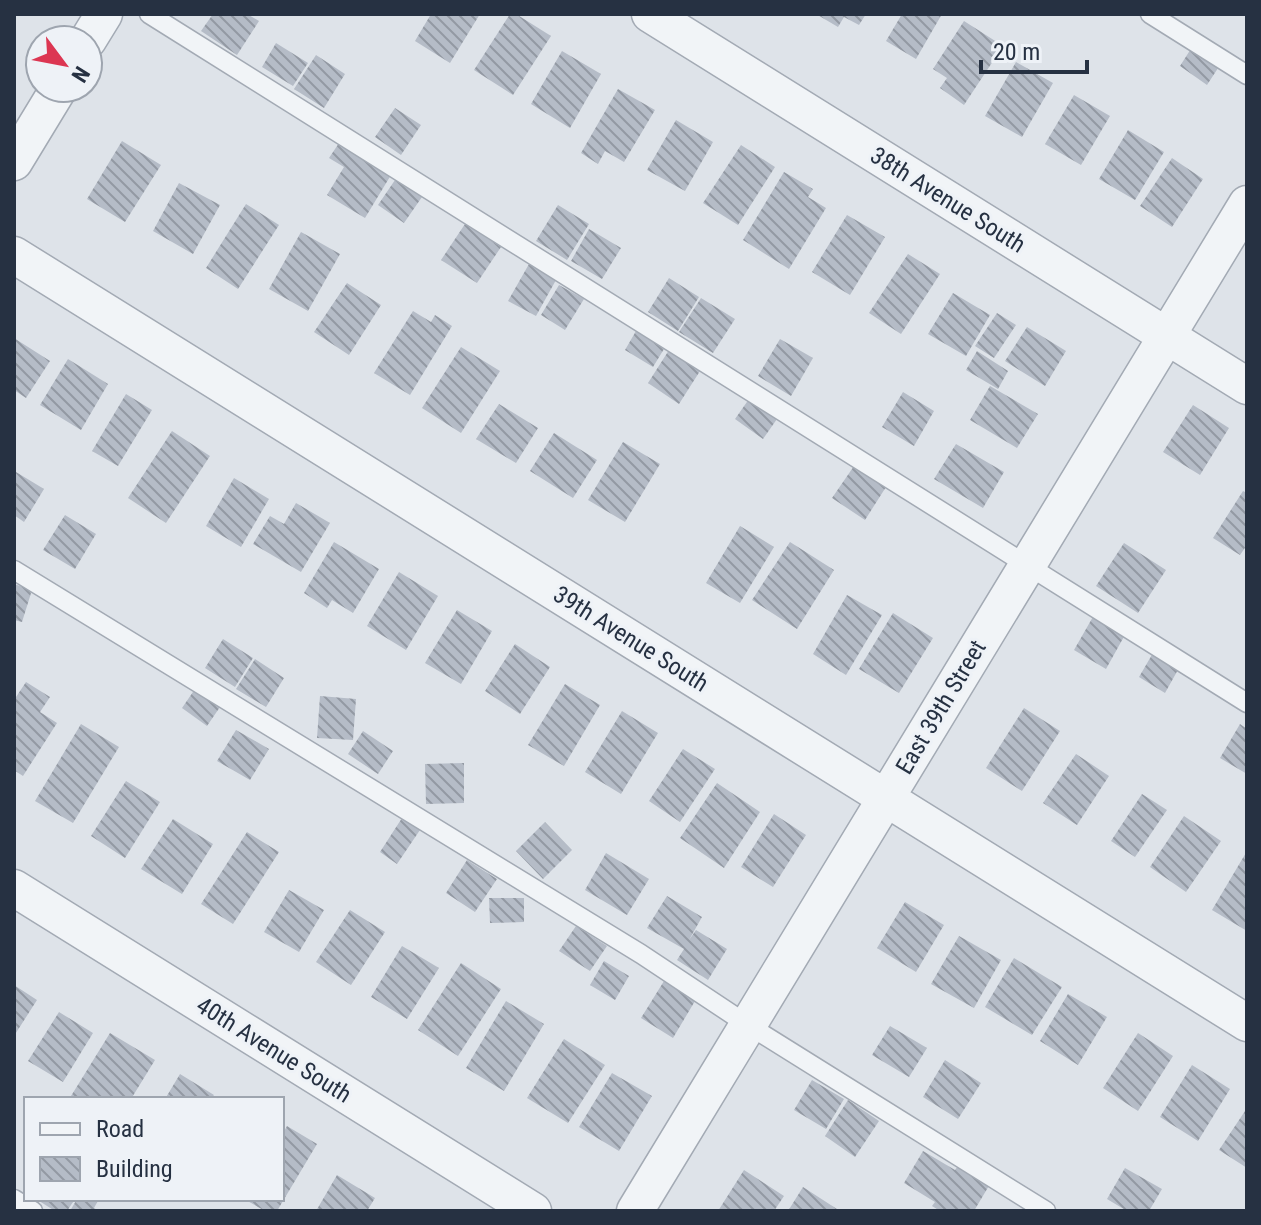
<svg xmlns="http://www.w3.org/2000/svg" width="1261" height="1225" font-family="'Roboto Condensed',sans-serif">
<style>
.building{fill:url(#building-back-hatch)}
.lines{fill:none;stroke-linecap:round;stroke-linejoin:round}
.service-casing{stroke:#a3aab4;stroke-width:21}
.minor-casing{stroke:#a3aab4;stroke-width:39}
.service{stroke:#f1f4f7;stroke-width:18}
.minor{stroke:#f1f4f7;stroke-width:36}
.labels{text-anchor:middle;dominant-baseline:central;stroke-width:6;stroke-linejoin:round;paint-order:stroke}
.street-label{font-size:24px;fill:#263142;stroke:#eef2f7}
</style>
<defs>
<pattern id="building-back-hatch" width="6" height="6" patternUnits="userSpaceOnUse" patternTransform="scale(2)"><rect width="6" height="6" fill="#b5bcc7"/><path d="M-1 5l2 2M0 0l6 6M5-1l2 2" fill="none" stroke="#9399a3"/></pattern>
</defs>
<rect width="100%" height="100%" fill="#dee3e9"/>
<path class="building" d="M213 14H247L259 21 237 55 201 31Z
M431 14H480L450 63 415 41Z
M510 14H516L551 36 513 95 474 70Z
M816 14H866L859 25 844 17 838 27Z
M902 14H942L916 59 886 41Z
M964 21 1003 46 964 105 940 88 947 78 933 69Z
M276 43 308 63 293 86 262 67Z
M1194 44 1222 62 1207 85 1180 66Z
M562 51 601 74 570 128 531 104Z
M316 55 345 74 324 108 294 89Z
M1016 62 1053 83 1022 137 985 116Z
M618 89 655 110 624 162 605 151 598 164 581 153Z
M1074 95 1110 116 1081 165 1045 144Z
M395 108 421 125 401 155 375 137Z
M676 120 713 142 685 191 647 170Z
M1128 130 1164 152 1135 200 1099 179Z
M122 141 161 165 125 222 87 199Z
M339 143 391 175 365 218 327 195 344 167 329 158Z
M741 145 775 167 738 225 703 203Z
M1172 158 1203 179 1172 227 1140 206Z
M784 172 813 189 808 197 826 208 789 269 743 240Z
M395 180 422 197 404 223 378 205Z
M179 183 220 205 193 254 153 231Z
M246 204 279 225 238 289 206 268Z
M558 205 589 224 567 260 536 241Z
M847 215 885 237 850 295 812 272Z
M465 224 501 247 477 283 441 260Z
M589 229 621 248 602 279 571 261Z
M301 232 340 254 308 311 269 289Z
M908 254 940 274 901 334 869 313Z
M529 264 556 280 536 316 508 301Z
M669 278 699 297 678 331 648 312Z
M347 283 381 305 349 355 314 332Z
M559 285 584 299 565 330 541 315Z
M953 293 990 315 966 356 928 334Z
M701 298 735 319 713 353 679 332Z
M413 311 431 322 435 315 452 326 410 395 374 373Z
M997 313 1016 325 994 358 975 346Z
M1027 327 1066 351 1045 386 1005 361Z
M636 331 664 349 653 367 625 350Z
M14 338 50 361 26 398 14 390Z
M780 339 813 358 791 396 758 376Z
M461 347 500 371 461 433 422 408Z
M669 350 700 371 679 404 648 383Z
M977 351 1008 371 998 389 966 370Z
M68 359 108 384 81 430 40 405Z
M990 386 1038 414 1017 448 970 420Z
M903 392 934 411 914 446 882 427Z
M126 394 152 410 118 466 92 451Z
M749 399 777 419 763 439 735 419Z
M499 404 538 428 516 463 476 439Z
M1193 405 1229 428 1200 475 1163 452Z
M172 431 210 456 166 523 128 498Z
M554 433 597 460 573 498 530 471Z
M623 442 660 464 625 522 588 500Z
M956 444 1004 472 983 508 934 479Z
M854 466 886 487 865 520 832 498Z
M16 472 44 489 24 522 14 515Z
M234 478 269 499 241 547 206 526Z
M1243 491 1247 493V545L1240 555 1213 538Z
M296 503 330 523 301 572 253 544 270 516 284 524Z
M65 515 96 534 75 569 43 550Z
M740 526 774 547 740 603 706 583Z
M334 542 379 569 353 613 332 600 327 608 304 593Z
M790 542 834 570 797 629 752 600Z
M1124 543 1166 570 1138 613 1096 586Z
M399 572 438 596 406 650 367 626Z
M14 584 32 590 22 622 14 620Z
M847 595 882 615 846 675 813 654Z
M457 610 492 631 461 684 425 663Z
M893 613 933 638 899 693 859 669Z
M1094 615 1126 633 1106 669 1074 650Z
M223 639 253 658 235 687 205 668Z
M515 644 550 667 520 714 485 691Z
M1153 653 1179 668 1165 693 1139 677Z
M255 659 284 678 266 707 236 689Z
M26 682 50 697 40 712 57 723 23 776 14 770V700Z
M565 684 600 705 564 766 528 745Z
M195 689 220 707 207 726 182 708Z
M320 696 356 699 353 740 317 738Z
M1024 708 1060 731 1022 791 986 768Z
M622 711 658 733 621 794 585 772Z
M81 724 119 747 73 823 35 801Z
M1240 724 1247 729V774L1220 758Z
M236 730 269 749 250 780 217 761Z
M363 731 393 751 378 774 348 754Z
M683 749 715 769 680 822 649 801Z
M1076 754 1109 776 1077 825 1043 803Z
M464 763V803L426 804 425 764Z
M126 781 160 802 125 858 91 836Z
M717 783 760 812 724 868 680 838Z
M1142 794 1167 810 1135 857 1111 841Z
M774 814 806 835 773 887 741 867Z
M1184 816 1221 841 1186 892 1150 867Z
M402 818 420 830 397 864 380 852Z
M173 819 213 844 182 894 141 869Z
M545 822 572 850 543 879 516 851Z
M247 832 279 852 233 924 201 904Z
M1247 851V931L1212 910Z
M606 853 649 879 627 915 585 890Z
M467 860 497 879 475 912 446 893Z
M289 890 324 910 299 952 264 932Z
M667 896 702 917 689 940 696 930 727 949 708 980 677 960 684 949 647 928Z
M489 898H524V922L490 923Z
M905 902 944 925 916 972 877 948Z
M350 910 385 932 351 985 316 962Z
M576 926 607 946 590 971 559 951Z
M959 936 1001 960 974 1008 931 984Z
M402 946 439 968 407 1019 371 997Z
M1014 958 1062 987 1032 1035 985 1007Z
M604 961 629 976 615 1000 590 985Z
M461 963 501 989 458 1056 418 1030Z
M664 981 695 1001 673 1038 641 1018Z
M14 985 37 1000 14 1036Z
M1068 994 1107 1017 1078 1065 1040 1041Z
M506 1001 544 1024 504 1091 466 1068Z
M59 1012 93 1033 63 1082 28 1061Z
M890 1026 927 1048 909 1077 872 1055Z
M110 1033 155 1060 131 1099H76L71 1096Z
M1138 1033 1173 1056 1138 1111 1103 1088Z
M564 1039 605 1065 568 1123 527 1098Z
M945 1060 981 1083 958 1119 923 1097Z
M1192 1065 1230 1089 1198 1141 1160 1117Z
M612 1073 652 1096 619 1151 579 1127Z
M180 1074 214 1095 211 1099H165Z
M812 1080 844 1099 826 1129 794 1110Z
M848 1100 879 1121 855 1157 825 1136Z
M1247 1108V1168L1219 1150Z
M287 1126 317 1144 277 1211H265L244 1199H282V1135Z
M923 1151 955 1170 958 1166 990 1184 974 1211H940L932 1206 935 1202 904 1183Z
M1125 1168 1162 1189 1149 1211H1127L1107 1199Z
M744 1170 784 1196 774 1211H718Z
M337 1175 375 1198 367 1211H316Z
M803 1187 840 1211H788Z
M36 1199H75L67 1211H55Z
M77 1199H99L94 1208 99 1211H70Z"/>
<g class="lines">
<g class="service-casing">
<path id="service" d="M149 14 1247 703
M1150 14 1247 75
M14 570 641 954 748 1025 1046 1211
M14 1199 33 1211"/>
</g>
<g class="minor-casing">
<path id="minor" d="M650 14 1247 386
M88 40 104 14
M14 162 59 88
M14 255 1247 1023
M14 888 533 1211
M635 1211 1247 204"/>
</g>
<use href="#service" class="service"/>
<use href="#minor" class="minor"/>
</g>
<g class="labels">
<g class="street-label">
<text transform="translate(948 200) rotate(32)">38th Avenue South</text>
<text transform="translate(631 639) rotate(32)">39th Avenue South</text>
<text transform="translate(941 707) rotate(-59)">East 39th Street</text>
<text transform="translate(274 1050) rotate(32)">40th Avenue South</text>
</g>
</g>
<rect width="1261" height="1225" fill="none" stroke="#263142" stroke-width="32"/>
<rect x="24" y="1097" width="260" height="104" fill="#eef2f7" stroke="#9ea5af" stroke-width="2"/>
<rect x="40" y="1123" width="40" height="12" fill="#f1f4f7" stroke="#9ea5af" stroke-width="2"/>
<text x="96" y="1137" font-size="24" fill="#263142">Road</text>
<rect x="40" y="1157" width="40" height="24" fill="url(#building-back-hatch)" stroke="#9ea5af" stroke-width="2"/>
<text x="96" y="1177" font-size="24" fill="#263142">Building</text>
<g transform="translate(64 64) rotate(122)"><circle r="38" fill="#eef2f7" stroke="#9ea5af" stroke-width="2"/>
<path d="M0-6L14 30L0 20L-14 30Z" fill="#dc3652"/>
<text y="-12" font-size="22" font-weight="bold" text-anchor="middle" fill="#263142">N</text>
</g>
<path d="M981 60v12h106v-12" fill="none" stroke="#263142" stroke-width="4"/>
<text x="993" y="60" font-size="24" fill="#263142" stroke="#eef2f7" stroke-width="6" paint-order="stroke">20 m</text>
</svg>
